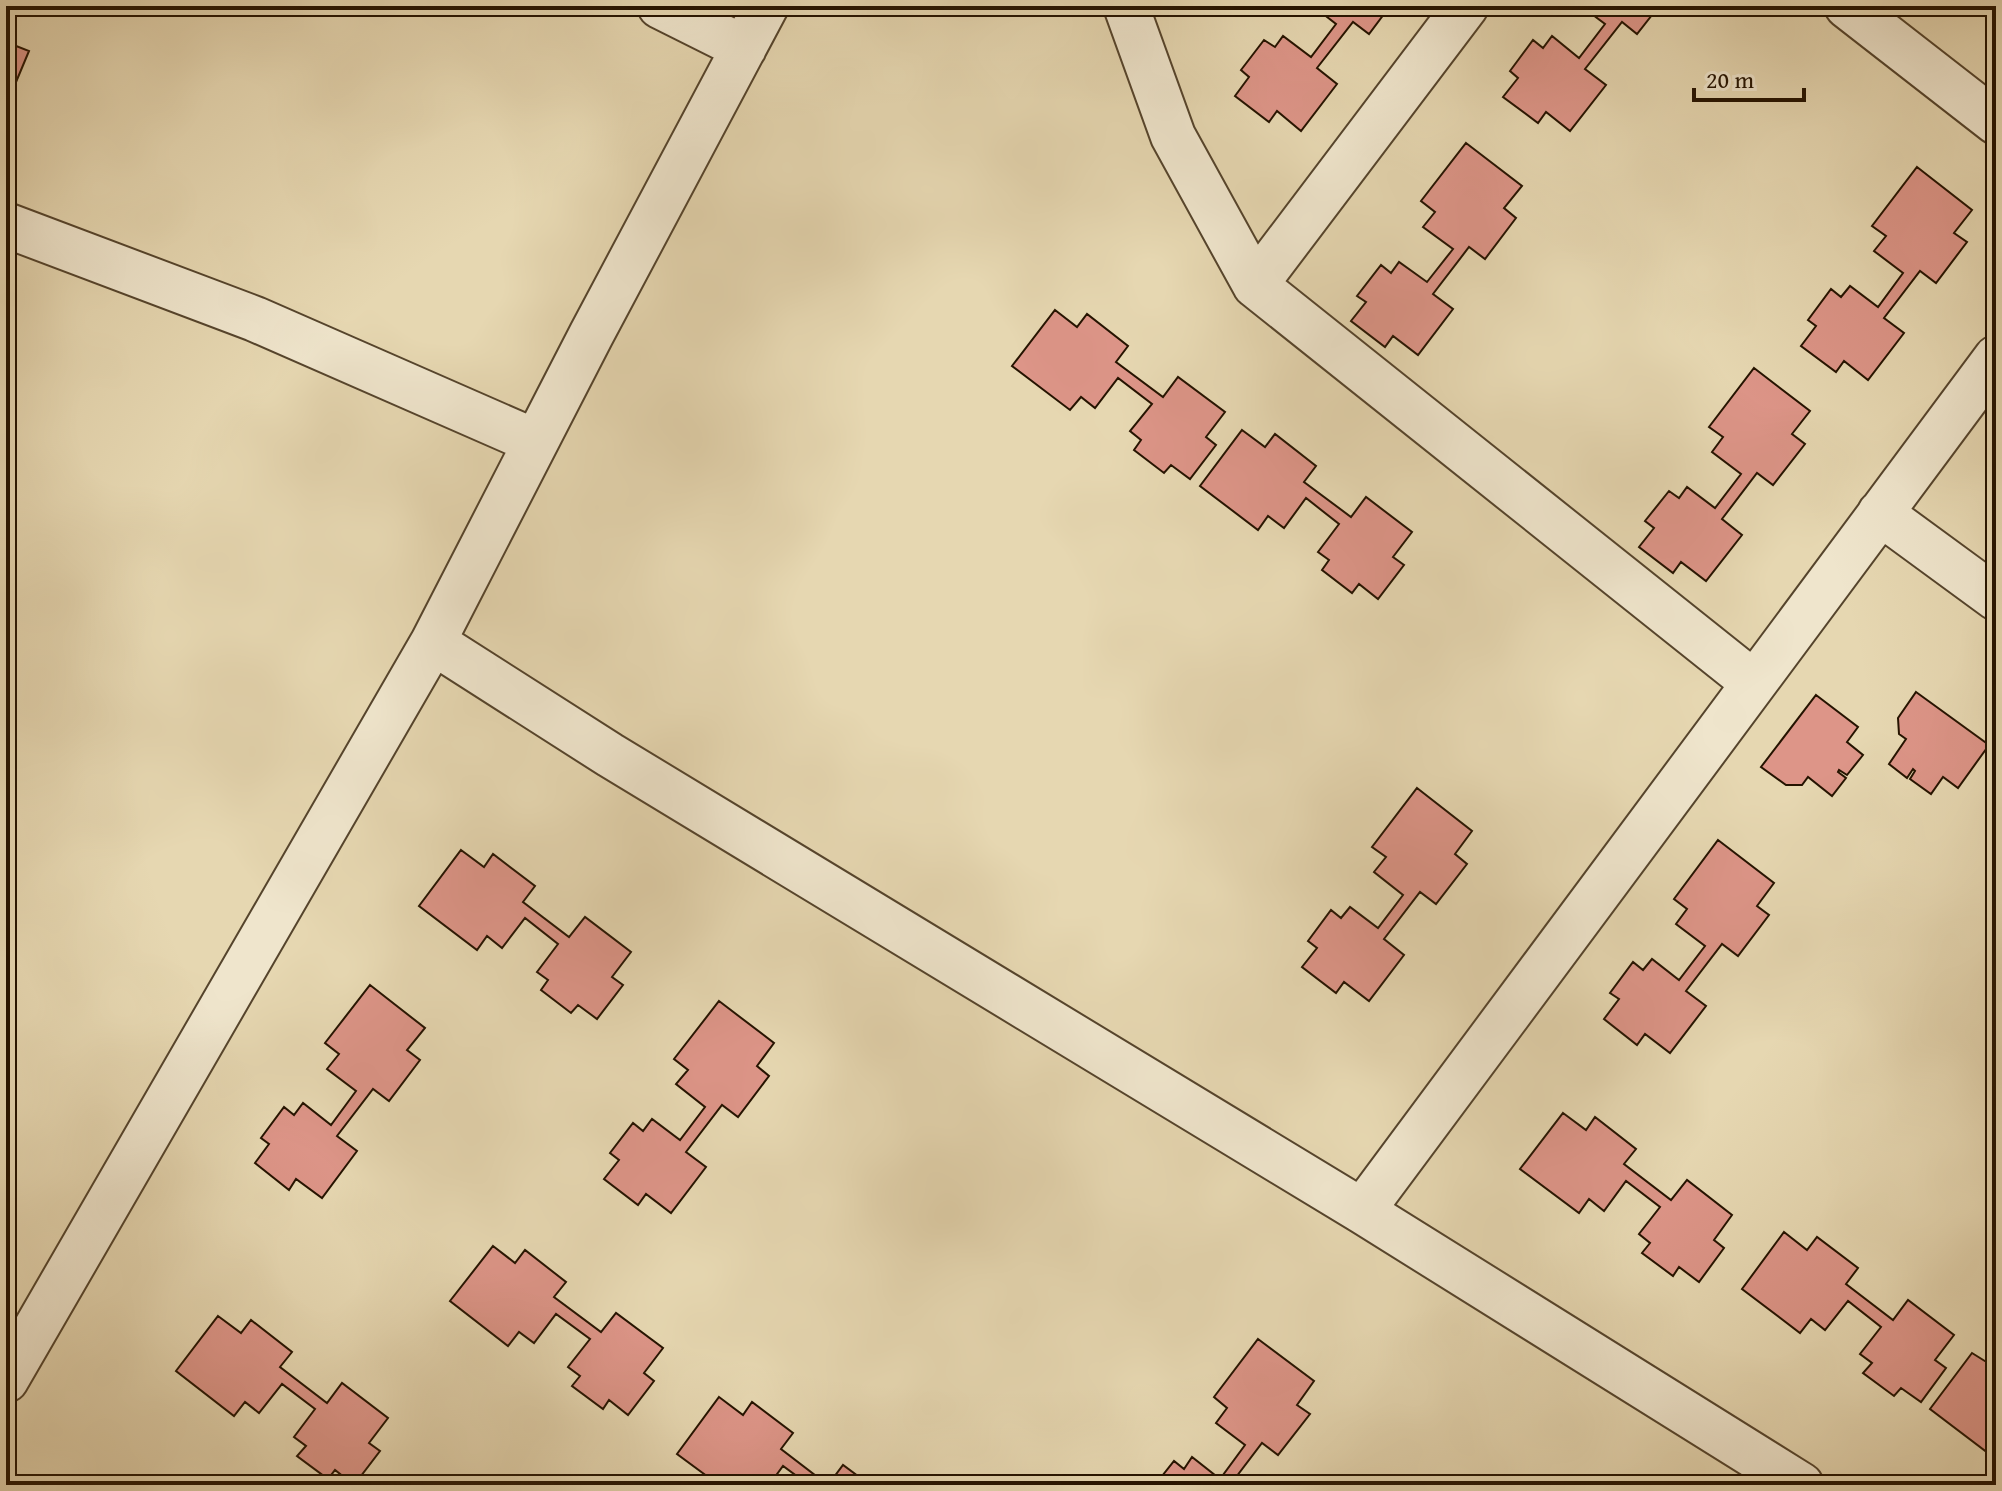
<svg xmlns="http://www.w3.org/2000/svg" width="2002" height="1491" font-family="'Gentium Book Plus',serif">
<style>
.building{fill:#dd9588;stroke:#251300;stroke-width:2}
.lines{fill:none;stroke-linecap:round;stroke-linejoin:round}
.minor-casing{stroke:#55442c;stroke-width:48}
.minor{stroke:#efe5cc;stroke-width:44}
</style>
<rect width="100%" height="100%" fill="#e6d7b1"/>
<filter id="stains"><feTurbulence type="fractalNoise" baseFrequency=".0025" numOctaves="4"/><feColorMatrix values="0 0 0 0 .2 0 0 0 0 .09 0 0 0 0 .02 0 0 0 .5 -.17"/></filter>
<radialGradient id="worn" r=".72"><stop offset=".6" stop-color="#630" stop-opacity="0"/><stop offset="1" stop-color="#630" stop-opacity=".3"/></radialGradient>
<path class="building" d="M1313 6H1390L1369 34 1353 22 1317 68 1337 84 1301 131 1277 111 1269 122 1235 96 1249 77 1241 70 1264 40 1275 47 1283 36 1311 57 1336 24Z
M1581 6H1659L1637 34 1622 22 1585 69 1606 85 1570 131 1546 112 1538 123 1503 97 1518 78 1510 71 1533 40 1543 48 1552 36 1579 58 1605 24Z
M6 42 29 51 6 106Z
M1466 143 1522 186 1504 208 1516 218 1485 259 1469 247 1433 294 1453 309 1418 355 1393 336 1385 347 1351 321 1366 302 1357 296 1381 265 1391 273 1399 262 1427 282 1453 249 1423 227 1435 212 1421 201Z
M1917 167 1972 210 1954 233 1967 242 1936 283 1920 271 1884 318 1904 333 1868 380 1844 361 1836 372 1801 346 1816 326 1808 320 1831 289 1841 297 1850 286 1878 307 1903 273 1874 251 1886 236 1872 226Z
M1055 310 1077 327 1087 314 1128 346 1116 362 1163 397 1178 377 1225 412 1206 437 1216 445 1190 479 1171 465 1164 473 1134 450 1141 440 1130 431 1152 404 1118 378 1095 408 1081 397 1070 410 1012 366Z
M1754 368 1810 411 1792 434 1805 444 1773 485 1757 473 1722 519 1742 535 1706 581 1681 562 1673 573 1639 547 1654 528 1645 521 1669 491 1679 498 1687 487 1715 508 1741 474 1712 452 1723 437 1709 427Z
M1242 430 1265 447 1275 434 1316 466 1304 482 1351 517 1366 497 1412 532 1393 557 1404 565 1378 599 1359 584 1352 593 1322 570 1329 560 1318 552 1339 524 1306 498 1284 528 1268 516 1258 530 1200 486Z
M1916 692 1989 745 1958 788 1943 777 1931 794 1910 779 1915 771 1913 769 1907 778 1889 764 1906 739 1899 734 1898 718Z
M1816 695 1858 727 1847 742 1863 755 1847 775 1839 770 1838 772 1846 778 1832 796 1808 777 1802 785H1786L1761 767Z
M1417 788 1472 831 1455 854 1467 864 1436 904 1420 892 1384 939 1404 955 1369 1001 1344 982 1336 993 1302 967 1317 948 1308 941 1331 910 1341 918 1350 907 1378 928 1403 895 1374 872 1386 857 1372 847Z
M1718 840 1774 883 1757 906 1769 915 1738 956 1722 944 1686 991 1706 1006 1670 1053 1645 1034 1637 1045 1604 1019 1619 999 1610 993 1633 962 1643 970 1652 959 1679 980 1705 946 1676 924 1687 909 1674 899Z
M461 850 484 867 493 854 535 886 523 902 569 937 585 917 631 952 612 977 623 985 597 1019 578 1005 571 1013 541 990 548 980 537 972 558 944 525 918 502 948 487 936 477 950 419 906Z
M370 985 425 1028 407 1050 420 1060 389 1101 373 1089 337 1136 357 1151 322 1198 296 1179 289 1190 255 1163 269 1144 261 1138 284 1107 294 1115 303 1103 331 1125 356 1091 327 1069 339 1054 325 1043Z
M719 1001 774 1043 757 1066 769 1076 738 1117 722 1105 686 1152 706 1167 671 1213 646 1194 638 1205 604 1179 619 1160 610 1153 633 1123 643 1131 652 1119 680 1140 705 1107 676 1084 688 1070 674 1059Z
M1563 1113 1586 1130 1595 1117 1636 1149 1624 1164 1671 1200 1687 1180 1732 1215 1714 1240 1724 1248 1699 1282 1679 1267 1673 1276 1642 1253 1650 1243 1639 1234 1660 1207 1626 1181 1604 1211 1589 1199 1579 1213 1520 1169Z
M1784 1232 1807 1250 1817 1237 1858 1268 1846 1284 1893 1320 1908 1300 1954 1335 1935 1360 1946 1368 1921 1402 1901 1388 1894 1396 1863 1373 1872 1363 1860 1354 1881 1327 1848 1301 1825 1330 1811 1319 1800 1333 1742 1289Z
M493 1246 515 1263 525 1250 566 1282 554 1297 601 1332 616 1313 663 1348 644 1373 654 1381 628 1415 609 1400 603 1409 572 1386 580 1376 568 1367 590 1339 556 1314 534 1343 519 1332 508 1346 450 1301Z
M218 1316 241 1333 251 1320 292 1352 280 1367 327 1403 342 1383 388 1418 369 1443 380 1451 354 1485 335 1470 328 1479 297 1456 306 1446 294 1437 315 1409 282 1384 259 1413 245 1402 234 1416 176 1371Z
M1258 1339 1314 1381 1297 1405 1310 1414 1278 1455 1262 1443 1230 1485H1155L1174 1461 1184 1469 1192 1457 1220 1479 1245 1445 1216 1423 1227 1408 1214 1397Z
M1972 1353 1996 1368V1442L1988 1453 1930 1409Z
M719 1397 743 1415 752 1402 793 1433 781 1449 828 1485 843 1465 870 1485H809L783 1466 769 1485H719L677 1454Z"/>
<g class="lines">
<g class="minor-casing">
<path id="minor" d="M660 6 744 48
M1126 6 1173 136 1255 285 1754 683
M1847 6 1996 122
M6 225 255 319 536 442
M1255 285 1466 6
M1880 513 1996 598
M433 642 610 755 1362 1211 1801 1485
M1362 1211 1996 358
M6 1380 433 642 591 335 766 6"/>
</g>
<use href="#minor" class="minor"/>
</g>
<rect width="2002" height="1491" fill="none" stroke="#e6d7b1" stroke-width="32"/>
<rect x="8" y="8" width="1986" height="1475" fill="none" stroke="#251300" stroke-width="4"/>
<rect x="16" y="16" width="1970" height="1459" fill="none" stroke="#251300" stroke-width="2"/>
<path d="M1694 88v12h110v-12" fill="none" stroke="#251300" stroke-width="4"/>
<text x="1706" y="88" font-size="24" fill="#251300" stroke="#efe5cc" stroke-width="6" paint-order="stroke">20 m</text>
<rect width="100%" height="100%" filter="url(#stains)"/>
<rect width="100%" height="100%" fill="url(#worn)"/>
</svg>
